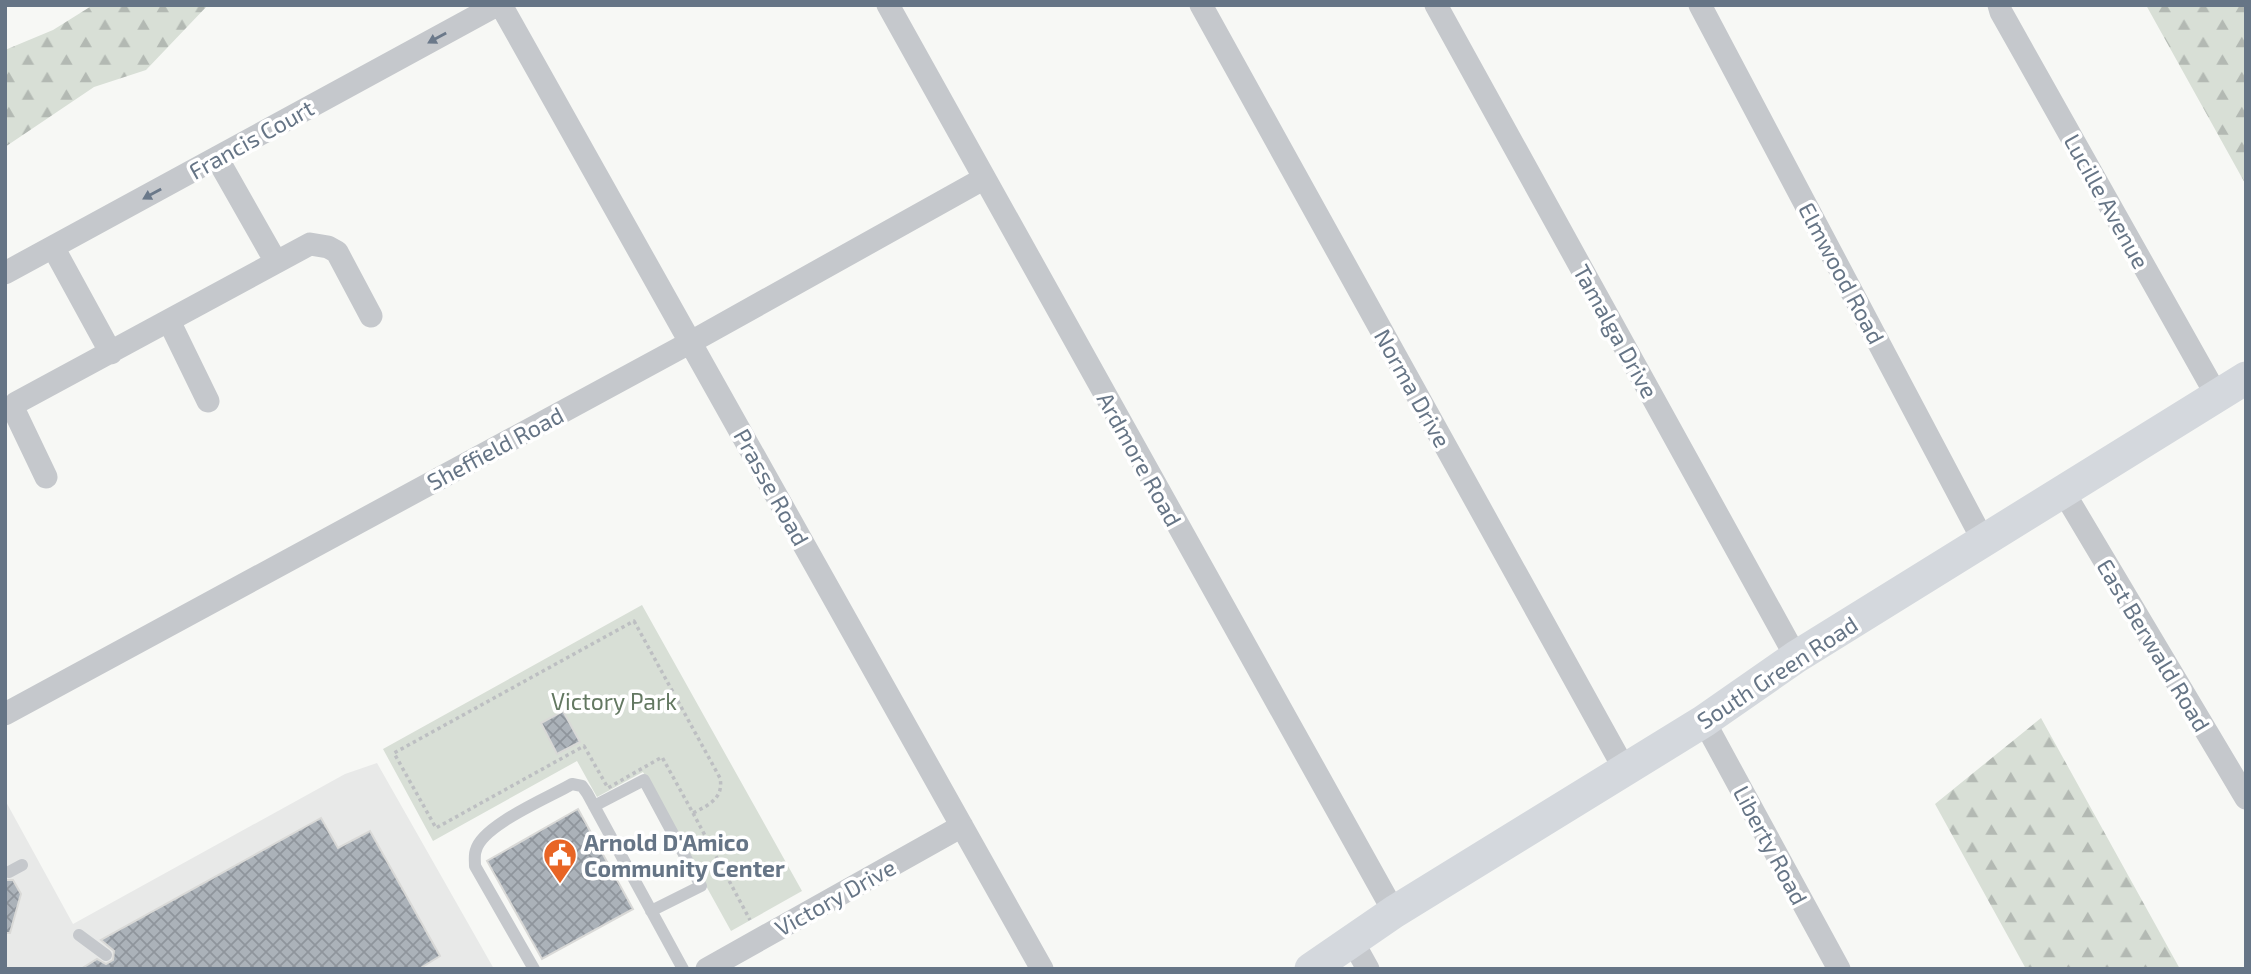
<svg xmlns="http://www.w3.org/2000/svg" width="2251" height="974" font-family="'Exo 2',sans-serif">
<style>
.built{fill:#e8e9e8}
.forest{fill:url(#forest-firs)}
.green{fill:#d8dfd6}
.building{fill:url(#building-cross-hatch);stroke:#d9d9d7;stroke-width:2}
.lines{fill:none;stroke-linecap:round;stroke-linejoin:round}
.path{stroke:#bdbfc2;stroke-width:3.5;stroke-dasharray:3.5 3.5;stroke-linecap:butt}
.service{stroke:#c5c8cc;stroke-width:12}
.minor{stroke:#c5c8cc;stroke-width:23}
.secondary{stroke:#d4d8dd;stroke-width:33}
.oneway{fill:#6b798a}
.labels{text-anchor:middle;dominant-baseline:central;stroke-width:7;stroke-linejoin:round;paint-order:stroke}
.street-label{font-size:23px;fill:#667586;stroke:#fff}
.park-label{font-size:23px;fill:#637861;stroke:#fff}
.poi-label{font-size:23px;font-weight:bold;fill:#667586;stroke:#fff;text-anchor:start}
</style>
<defs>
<pattern id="forest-firs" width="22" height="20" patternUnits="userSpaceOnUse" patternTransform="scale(1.75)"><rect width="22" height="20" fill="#d8dfd6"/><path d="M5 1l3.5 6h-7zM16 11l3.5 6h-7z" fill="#b3b9b3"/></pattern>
<pattern id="building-cross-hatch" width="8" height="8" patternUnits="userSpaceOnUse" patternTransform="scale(1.75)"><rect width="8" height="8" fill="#abb2b9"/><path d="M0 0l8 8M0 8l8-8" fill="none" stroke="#8f959c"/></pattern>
</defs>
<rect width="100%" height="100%" fill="#f7f8f5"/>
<path class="built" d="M377 763 494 969H5V800L73 924 345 774Z"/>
<path class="forest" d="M93 5H208L146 70 94 87 5 147V50L53 30Z
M2146 5H2246V185Z
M2041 718 2180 969H2026L1935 804Z"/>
<path class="green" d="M642 605 802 891 731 931 643 772 597 797 577 761 433 841 383 749Z"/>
<path class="building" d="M563 711 580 742 557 754 541 723Z
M578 809 633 909 542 959 487 861Z
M321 818 338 848 370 831 440 956 419 969H81L97 959 106 964 113 960 114 951 101 940Z
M5 880H13L21 894 10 933H5Z"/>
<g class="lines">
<path class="path" d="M634 621 720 778C724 798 709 805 693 813L662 757 608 788 584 746 436 828 394 753Z
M693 813 750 920"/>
<path class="service" d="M594 806 644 780 701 886 651 911
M9 872 22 865
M79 935 106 955
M534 969 475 866C475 861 474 854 476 850 482 825 550 797 572 784L582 786 587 793 683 969"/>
<path class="minor" d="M501 5 1042 969
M888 5 1394 912
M1201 5 1625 770
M1436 5 1796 657
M1700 5 1984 542
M1999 5 2001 12 2217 396
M217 158 276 262
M53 247 111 353
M5 273 497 5
M169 321 208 401
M46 477 14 410 16 403 310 244 328 247 337 252 371 316
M2063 491 2246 798
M5 714 691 342 983 179
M1704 721 1839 969
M1353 942 1368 969
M707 969 962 826"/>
<path class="secondary" d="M1311 969 1394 912 1704 721 1796 657 2246 378"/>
</g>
<defs><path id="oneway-solid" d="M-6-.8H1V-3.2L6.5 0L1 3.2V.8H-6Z" transform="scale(1.75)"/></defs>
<g class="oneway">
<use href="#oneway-solid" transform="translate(437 38) rotate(151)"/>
<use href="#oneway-solid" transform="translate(152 194) rotate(151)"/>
</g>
<defs>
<g id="civic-pin" transform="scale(1.75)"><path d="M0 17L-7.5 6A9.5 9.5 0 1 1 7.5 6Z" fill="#e86525" stroke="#fff"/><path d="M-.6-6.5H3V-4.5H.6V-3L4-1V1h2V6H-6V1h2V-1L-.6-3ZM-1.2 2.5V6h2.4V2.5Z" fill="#fff"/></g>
</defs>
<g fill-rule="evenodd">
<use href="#civic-pin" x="560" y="855"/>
</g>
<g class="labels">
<g class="street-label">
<text transform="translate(251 139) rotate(-29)">Francis Court</text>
<text transform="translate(2107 201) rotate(61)">Lucille Avenue</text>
<text transform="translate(1842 273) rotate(62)">Elmwood Road</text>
<text transform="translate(1616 331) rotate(61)">Tamalga Drive</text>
<text transform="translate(1413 388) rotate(61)">Norma Drive</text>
<text transform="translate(495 448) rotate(-28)">Sheffield Road</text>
<text transform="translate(1140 459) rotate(61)">Ardmore Road</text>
<text transform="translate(772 487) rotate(61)">Prasse Road</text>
<text transform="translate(2154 645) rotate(59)">East Berwald Road</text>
<text transform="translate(1777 672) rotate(-33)">South Green Road</text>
<text transform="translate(1771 845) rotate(62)">Liberty Road</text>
<text transform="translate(835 897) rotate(-29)">Victory Drive</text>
</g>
<g class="park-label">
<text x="614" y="701">Victory Park</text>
</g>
<g class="poi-label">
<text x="584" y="842">Arnold D'Amico<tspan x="584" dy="26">Community Center</tspan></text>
</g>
</g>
<rect width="2251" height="974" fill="none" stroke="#667586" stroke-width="14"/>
</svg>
